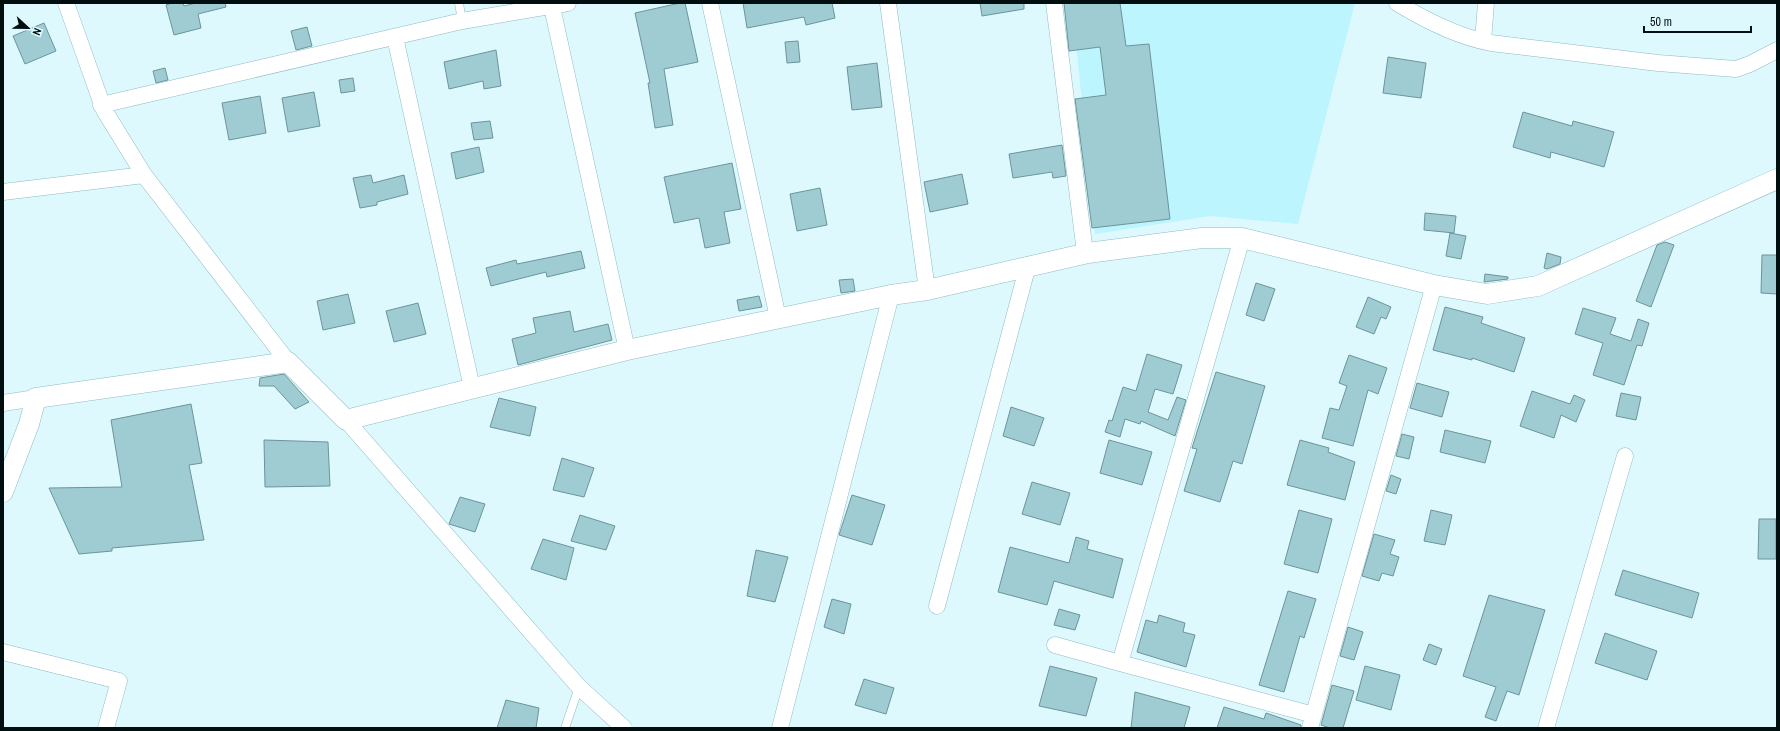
<svg xmlns="http://www.w3.org/2000/svg" width="1780" height="731" font-family="'Archivo Narrow',sans-serif">
<style>
.built{fill:#bcf5fd}
.building{fill:#9fccd2;stroke:#6a959b}
.lines{fill:none;stroke-linecap:round;stroke-linejoin:round}
.service-casing{stroke:#8fbbc2;stroke-width:9}
.minor-casing{stroke:#8fbbc2;stroke-width:17}
.tertiary-casing{stroke:#8fbbc2;stroke-width:21}
.service{stroke:#fff;stroke-width:8}
.minor{stroke:#fff;stroke-width:16}
.tertiary{stroke:#fff;stroke-width:20}
</style>
<rect width="100%" height="100%" fill="#def9fd"/>
<path class="built" d="M1072 3H1355L1298 224 1210 216 1095 234Z"/>
<path class="building" d="M172 3H183L184 6 196 3H225L226 7 198 14 201 28 174 35 166 5Z
M680 3H685L698 62 664 69 673 125 655 128 648 83H650L635 13Z
M743 3H832L835 18 806 25 804 17 747 28Z
M980 3H1024V9L982 16Z
M1064 3H1120L1126 46 1149 44 1170 219 1092 228 1075 99 1106 95 1100 47 1069 51Z
M44 23 56 51 25 64 13 36Z
M307 27 312 46 296 50 291 31Z
M798 41 800 62 787 63 785 42Z
M496 50 501 86 484 89 483 81 449 89 444 62Z
M1388 57 1426 63 1421 98 1383 93Z
M877 63 882 107 852 110 847 67Z
M165 68 168 80 156 83 153 71Z
M353 78 355 91 341 93 339 80Z
M314 92 320 126 288 132 282 98Z
M260 96 266 133 229 140 222 103Z
M1523 112 1572 126 1573 121 1614 132 1604 167 1551 152 1550 158 1513 147Z
M490 121 493 138 474 140 471 123Z
M1062 145 1066 176 1053 178 1052 172 1013 178 1009 154Z
M479 147 484 172 456 179 451 153Z
M732 163 741 209 724 212 730 243 705 248 699 218 674 223 664 177Z
M962 174 968 204 930 212 924 182Z
M371 175 373 183 404 175 408 194 377 202V205L360 208 353 178Z
M820 188 827 225 797 231 790 194Z
M1425 213 1456 216 1454 233 1424 230Z
M1450 233 1466 236 1461 259 1446 256Z
M1665 242 1674 245 1651 307 1636 301 1657 245Z
M581 251 585 268 547 277 546 272 491 286 486 268 516 260 517 264Z
M1547 253 1561 257 1560 264 1547 269 1544 268Z
M1762 255H1777V294L1761 293Z
M1485 274 1508 277V279L1484 282Z
M853 279 855 291 841 293 839 280Z
M1256 283 1275 289 1264 321 1246 315Z
M348 294 355 323 323 330 317 301Z
M759 296 762 307 739 311 737 300Z
M1368 297 1391 307 1386 319 1381 317 1374 334 1356 327Z
M418 303 426 334 394 342 386 311Z
M1445 307 1483 317 1481 323 1525 338 1514 372 1472 358V360L1433 350Z
M1583 308 1616 318 1610 334 1631 341 1638 319 1649 323 1642 346 1637 345 1624 385 1593 375 1603 343 1575 334Z
M570 311 574 332 608 324 612 340 518 365 512 339 536 333 533 318Z
M1147 354 1182 365 1173 394 1155 389 1148 412 1168 420 1177 397 1186 400 1175 436 1141 421 1140 424 1125 419 1120 437 1105 432 1109 420 1112 421 1123 387 1136 391Z
M1349 355 1387 368 1378 394 1368 390 1353 446 1322 438 1330 408 1339 410 1347 386 1339 383Z
M1216 372 1265 386 1242 464 1233 461 1220 502 1184 491 1197 449 1192 448Z
M284 374 309 402 295 409 274 386H259L260 378Z
M1417 383 1449 392 1442 417 1410 408Z
M1532 391 1570 404 1574 395 1585 400 1576 422 1561 415 1554 438 1520 426Z
M1621 393 1641 397 1636 420 1616 416Z
M499 398 536 407 530 436 490 427Z
M191 404 202 463 189 465 204 540 112 548V551L79 554 49 488 122 487 111 420Z
M1011 407 1044 418 1034 446 1003 436Z
M1445 430 1491 441 1485 463 1440 452Z
M1402 434 1414 437 1409 459 1396 456Z
M264 440 328 442 330 486 265 487Z
M1109 440 1152 452 1142 485 1100 473Z
M1300 440 1329 448 1328 452 1355 462 1345 500 1287 485Z
M562 458 594 468 584 497 553 490Z
M1391 475 1401 479 1396 494 1386 491Z
M1032 482 1070 493 1060 525 1022 514Z
M852 495 885 505 872 545 839 535Z
M460 497 485 504 475 532 449 524Z
M1299 510 1332 519 1318 573 1284 564Z
M1431 510 1452 515 1445 545 1424 541Z
M580 515 615 526 606 550 571 541Z
M1759 519H1776V559H1758Z
M1374 534 1395 540 1390 554 1399 557 1393 576 1382 573 1379 581 1362 576Z
M1076 537 1089 541 1087 549 1123 559 1113 598 1054 581 1047 605 998 592 1010 547 1069 563Z
M543 539 574 548 566 580 531 569Z
M756 550 788 557 775 602 747 596Z
M1623 570 1699 593 1692 618 1615 595Z
M1288 591 1316 599 1304 638 1300 636 1284 692 1259 685Z
M1489 595 1545 610 1519 695 1507 691 1496 721 1485 717 1496 687 1463 676Z
M832 599 851 604 844 634 824 627Z
M1059 609 1080 615 1075 630 1054 625Z
M1159 615 1185 623 1183 632 1195 635 1186 667 1137 652 1146 620 1157 623Z
M1348 627 1363 632 1354 660 1340 656Z
M1605 633 1657 651 1647 680 1595 663Z
M1429 644 1442 649 1436 665 1423 660Z
M1050 666 1097 678 1086 716 1039 706Z
M1365 666 1400 675 1391 710 1356 700Z
M864 679 894 688 886 714 855 705Z
M1332 685 1354 691 1343 728H1330L1321 725Z
M1135 692 1190 707 1184 728H1131Z
M506 700 539 708 536 728H497Z
M1224 707 1264 719 1266 713 1301 725V728H1217Z"/>
<g class="lines">
<g class="service-casing">
<path id="service" d="M459 3 462 21
M565 728 579 687"/>
</g>
<g class="minor-casing">
<path id="minor" d="M66 3 104 110 144 175 288 362
M710 3 778 318
M888 3 927 290
M1054 3 1085 253
M1397 3C1425 20 1458 37 1491 43L1658 63 1736 69 1750 64 1777 50
M552 7 627 350
M395 37 472 388
M1483 41 1486 3
M101 105 462 21 568 3
M3 192 144 175
M3 403 36 398
M346 420 579 687 624 728
M937 606 1028 265
M1055 645 1120 663 1242 238
M3 652 119 681 106 728
M1120 663 1314 715
M780 728 891 295
M1310 728 1434 285
M1546 728 1625 456"/>
</g>
<g class="tertiary-casing">
<path id="tertiary" d="M3 492 29 424 36 398 288 362 346 420 627 350 891 295 927 290 1088 253 1202 238H1242L1434 285 1487 294 1538 286 1777 179"/>
</g>
<use href="#service" class="service"/>
<use href="#minor" class="minor"/>
<use href="#tertiary" class="tertiary"/>
</g>
<rect width="1780" height="731" fill="none" stroke="#010e10" stroke-width="8"/>
<g transform="translate(28 28) rotate(112)" stroke="#def9fd" stroke-width="3" paint-order="stroke">
<path d="M0-3L7 15L0 10L-7 15Z" fill="#010e10"/>
<text y="-6" font-size="11" font-weight="bold" text-anchor="middle" fill="#010e10">N</text>
</g>
<path d="M1644 26v6h107v-6" fill="none" stroke="#010e10" stroke-width="2"/>
<text x="1650" y="26" font-size="12" fill="#010e10" stroke="#def9fd" stroke-width="3" paint-order="stroke">50 m</text>
</svg>
